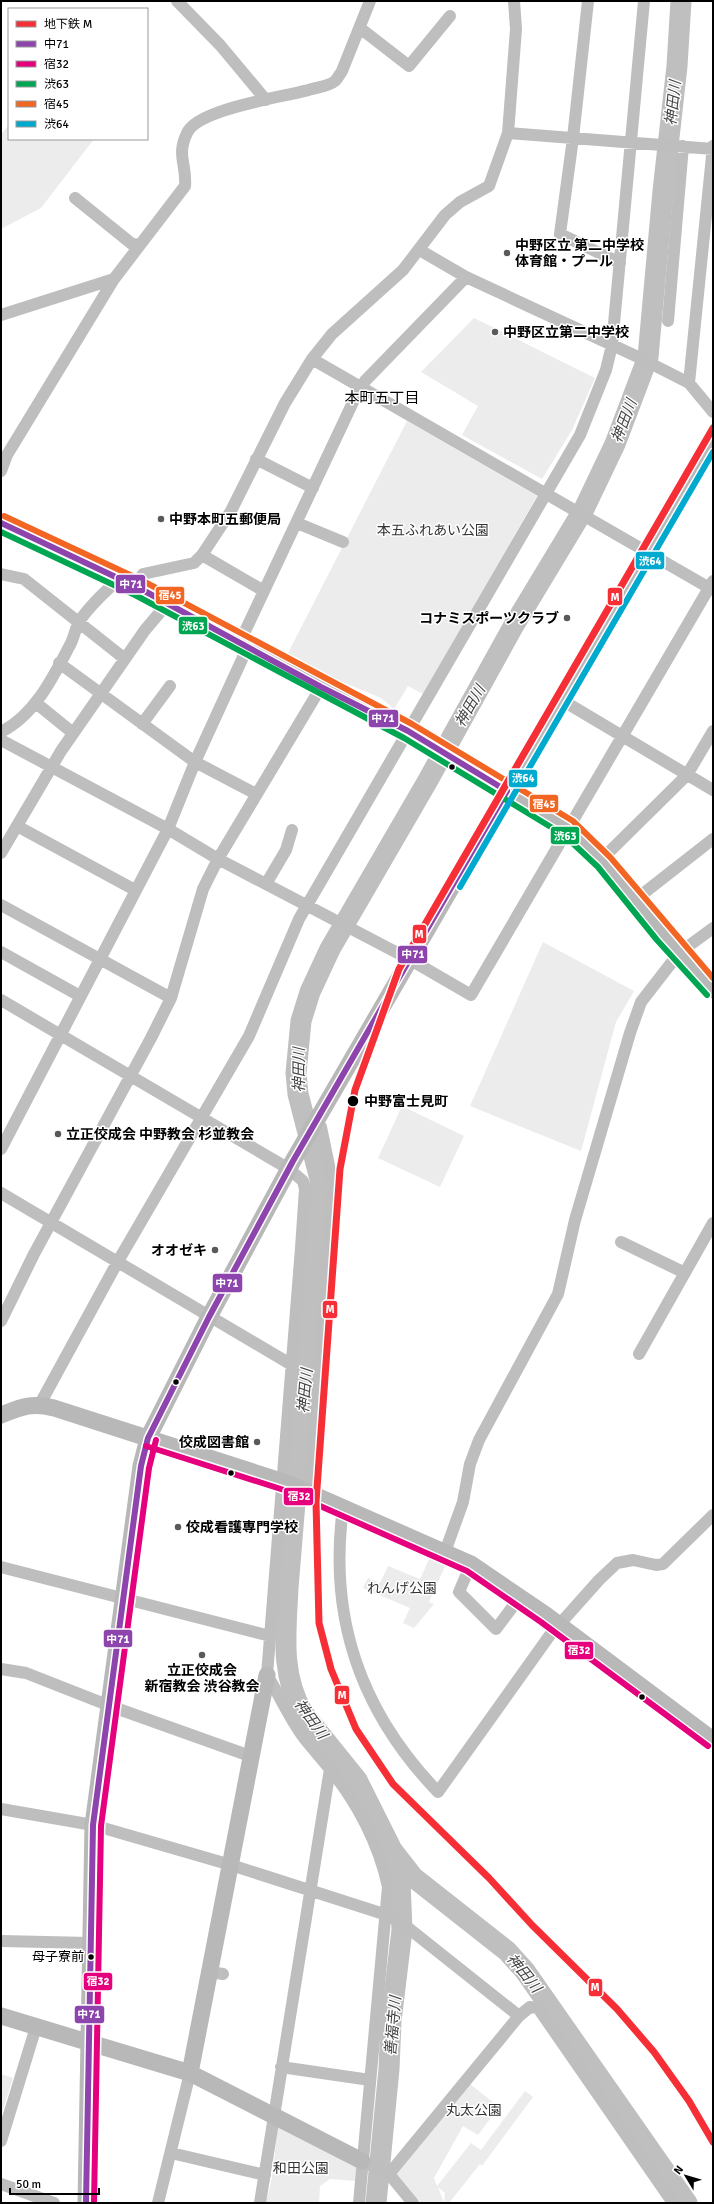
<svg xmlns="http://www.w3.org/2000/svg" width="714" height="2204" font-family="Signika,'Noto Sans JP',sans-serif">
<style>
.green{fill:#ececec}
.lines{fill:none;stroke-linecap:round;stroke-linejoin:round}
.river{stroke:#bfbfbf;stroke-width:21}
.street{stroke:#bebebe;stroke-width:12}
.secondary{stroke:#b8b8b8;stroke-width:17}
.bus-1-casing{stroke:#fff;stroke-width:9}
.bus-2-casing{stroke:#fff;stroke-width:9}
.bus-3-casing{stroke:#fff;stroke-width:9}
.bus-4-casing{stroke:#fff;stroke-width:9}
.bus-5-casing{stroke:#fff;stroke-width:9}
.bus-1{stroke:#8e44ad;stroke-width:6}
.bus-2{stroke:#e5007d;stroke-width:6}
.bus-3{stroke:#00a651;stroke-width:6}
.bus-4{stroke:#f26522;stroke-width:6}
.bus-5{stroke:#00a9ce;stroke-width:6}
.metro-1-casing{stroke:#fff;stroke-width:10}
.metro-1{stroke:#f62e36;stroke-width:7}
.poi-dot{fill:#595959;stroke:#fff;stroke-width:1.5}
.bus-dot{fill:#000;stroke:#fff;stroke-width:1.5}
.labels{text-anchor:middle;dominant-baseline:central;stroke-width:3;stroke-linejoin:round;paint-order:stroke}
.bus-label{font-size:13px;fill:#000;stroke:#fff;text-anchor:end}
.poi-label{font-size:14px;font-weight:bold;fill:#000;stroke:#fff;text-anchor:start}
.park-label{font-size:14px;fill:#333;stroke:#fff}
.stop-label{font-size:14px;font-weight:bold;fill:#000;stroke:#fff;text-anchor:start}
.water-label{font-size:15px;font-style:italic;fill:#444;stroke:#fff}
.neighbourhood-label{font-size:15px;fill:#000;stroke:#fff}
.line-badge{stroke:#fff;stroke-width:1.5}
.badge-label{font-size:11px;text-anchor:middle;font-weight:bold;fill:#fff}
</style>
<rect width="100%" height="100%" fill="#fff"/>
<path class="green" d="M9 125V139H94L41 208 1 229V134Z
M474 318 595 378 572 430 542 479 462 435 478 406 421 372Z
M407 421 537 496 423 694 408 686 394 709 381 698 340 681 288 653Z
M543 942 634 991 616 1022 581 1151 470 1106Z
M402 1106 464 1136 440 1187 378 1158Z
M431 1555 447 1562 429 1602 434 1604 414 1628 403 1623 410 1608 363 1588 368 1578 380 1583 388 1566 420 1579Z
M1 2074 13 2078 1 2116Z
M470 2084 499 2107 478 2135 463 2126 434 2178 437 2186 471 2143 481 2150 525 2091 533 2097 482 2166 480 2164 449 2203H444L445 2193 438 2187 444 2203H421L396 2173Z
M278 2126 356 2166V2181L330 2179 320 2186 319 2203H266L272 2178Z"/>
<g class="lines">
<path class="river" d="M681 1 677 66 663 191 648 357 615 444 584 509 514 625 427 782 330 949 310 992 301 1021 296 1073 298 1094 320 1179 319 1209 288 1588C286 1632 280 1674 303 1713L357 1780 392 1850 413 1877 507 1951 525 1971 687 2203
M376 2203 389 2069 391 2021 402 1930 400 1881 393 1856"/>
<path class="street" d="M177 1 220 45 266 100
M588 1 573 138 560 234 620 263
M360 28 409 66 450 16
M508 133 713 149
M75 198 132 244 139 245
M420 248 423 252 466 277 638 357 689 383 713 412
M1 315 114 279
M668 321 683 146
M312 359 713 590
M689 383 713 146
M256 459 313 488
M1 471 7 455 114 279 185 186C187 164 176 156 187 133 198 108 286 97 312 89 319 87 329 86 335 81 338 78 340 74 342 71L370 1
M297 523 343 542
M202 555 264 591
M1 574 24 579 125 659
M134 586 143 574 194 563 202 555 231 511 285 403 312 359 332 334 403 270 445 215 460 202 489 186 508 133 516 29 514 1
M59 663 195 762 256 794
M560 699 713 790
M36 703 73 733
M142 724 170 686
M1 732C35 715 53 677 70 645 74 638 75 629 79 622 89 606 105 592 119 579
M1 740 168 829 218 859 409 959 471 995 713 581
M17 826 135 890
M1 853 61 751 145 630 167 604
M602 859 687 775 713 731
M266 884 286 850 292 830
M635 900 713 839
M1 905 171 998
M1 952 80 996
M1 1000 289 1169 303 1181 305 1189 301 1248 267 1675C280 1696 289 1718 304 1738 312 1748 321 1758 329 1768 357 1802 379 1844 388 1887L359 2203
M1 1149 168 829 195 762 244 655 240 642 354 400 365 381 466 277
M1 1193 292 1365
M621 1242 685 1273
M1 1321 34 1254 151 1038 171 998 203 889 218 859 321 687
M639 1354 713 1223
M40 1404 117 1263 249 1036 299 919 580 435 606 370 612 345 644 1
M310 1493 333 1185 321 1127 316 1121
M343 1508C328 1619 361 1712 438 1792L550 1635 599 1580 617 1563 633 1560 656 1565 663 1564 713 1515
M445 1552 463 1502 470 1464 479 1440 558 1294 575 1220 630 1033 641 1002 679 953 713 928
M471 1564 459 1592 496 1629 520 1597
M1 1567 270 1636
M1 1669 26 1673 110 1706 250 1756
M1 1809 93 1825 231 1865 390 1916 407 1927 519 2016
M1 1941 90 1943
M210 1972 223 1974
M281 2067 370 2080
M1 2141 36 2027
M171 2153 265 2175
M362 2161 389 2174 413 2203
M389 2174 519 2016 530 2007 538 2008 673 2203
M1 2184 54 2203
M158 2203 190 2073
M260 2203 330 1769"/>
<path class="secondary" d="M1 523 139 588 408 731 569 828C596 849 614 874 635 900 660 931 686 961 713 990
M1 1415C21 1407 32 1402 54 1408L287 1483 471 1564 546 1615 713 1740
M1 2016 190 2073 362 2161
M190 2073 267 1675
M86 2203 93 1825 141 1466 148 1438 209 1317 293 1161 713 436"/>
<g class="bus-1-casing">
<path id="bus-1" d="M1 523 139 588 321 687 408 731 507 791
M86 2203 93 1825 141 1466 148 1438 209 1317 293 1161 507 791"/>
</g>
<g class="bus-2-casing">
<path id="bus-2" d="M146 1446 284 1490 467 1571 541 1622 708 1746
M94 2203 101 1826 149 1468 156 1440"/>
</g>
<g class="bus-3-casing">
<path id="bus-3" d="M1 532 135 595 404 738 564 835 598 867 657 940 707 995"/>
</g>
<g class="bus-4-casing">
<path id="bus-4" d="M4 516 143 581 412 724 573 821 610 857 713 978"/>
</g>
<g class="bus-5-casing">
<path id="bus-5" d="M460 887 713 452"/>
</g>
<use href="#bus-1" class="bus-1"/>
<use href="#bus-2" class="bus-2"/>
<use href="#bus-3" class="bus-3"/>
<use href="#bus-4" class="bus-4"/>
<use href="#bus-5" class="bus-5"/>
<g class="metro-1-casing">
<path id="metro-1" d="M713 428 399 969 355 1090 340 1169 316 1502 319 1623 331 1669 356 1729 393 1784 489 1878 532 1925 617 2009 654 2052 689 2101 713 2142"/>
</g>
<use href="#metro-1" class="metro-1"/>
</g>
<g class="poi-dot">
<circle cx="507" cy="253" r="4"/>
<circle cx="495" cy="332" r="4"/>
<circle cx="161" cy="519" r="4"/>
<circle cx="567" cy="618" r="4"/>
<circle cx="58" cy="1134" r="4"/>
<circle cx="215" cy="1250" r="4"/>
<circle cx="257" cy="1442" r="4"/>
<circle cx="178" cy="1527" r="4"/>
<circle cx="202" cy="1655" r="4"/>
</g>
<g class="bus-dot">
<circle cx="452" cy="767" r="3.5"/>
<circle cx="353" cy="1101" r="6"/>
<circle cx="176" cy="1382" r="3.5"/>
<circle cx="231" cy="1473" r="3.5"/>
<circle cx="642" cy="1697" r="3.5"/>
<circle cx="91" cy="1957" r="3.5"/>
</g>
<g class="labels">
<g class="bus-label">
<text x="84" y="1957">母子寮前</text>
</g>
<g class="poi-label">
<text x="515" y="245">中野区立 第二中学校<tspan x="515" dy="16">体育館・プール</tspan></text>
<text x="503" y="332">中野区立第二中学校</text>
<text x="169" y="519">中野本町五郵便局</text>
<text x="559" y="618" text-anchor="end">コナミスポーツクラブ</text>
<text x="66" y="1134">立正佼成会 中野教会 杉並教会</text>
<text x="207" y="1250" text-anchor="end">オオゼキ</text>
<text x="249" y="1442" text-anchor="end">佼成図書館</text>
<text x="186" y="1527">佼成看護専門学校</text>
<text x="202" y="1670" text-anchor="middle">立正佼成会<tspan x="202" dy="16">新宿教会 渋谷教会</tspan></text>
</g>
<g class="park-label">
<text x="433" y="530">本五ふれあい公園</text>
<text x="402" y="1588">れんげ公園</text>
<text x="474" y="2110">丸太公園</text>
<text x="301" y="2168">和田公園</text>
</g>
<g class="stop-label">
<text x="364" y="1101">中野富士見町</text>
</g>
<g class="water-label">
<text transform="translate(673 103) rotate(-84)">神田川</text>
<text transform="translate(624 421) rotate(-69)">神田川</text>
<text transform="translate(470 706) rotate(-60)">神田川</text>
<text transform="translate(299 1070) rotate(-90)">神田川</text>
<text transform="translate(305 1391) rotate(-85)">神田川</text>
<text transform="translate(311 1719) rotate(54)">神田川</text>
<text transform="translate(524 1973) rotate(51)">神田川</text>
<text transform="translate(393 2026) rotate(-85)">善福寺川</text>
</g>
<g class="neighbourhood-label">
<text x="382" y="398">本町五丁目</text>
</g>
</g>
<g class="line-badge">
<rect x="635" y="551" width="30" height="19" rx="4" fill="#00a9ce"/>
<rect x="115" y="574" width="31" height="20" rx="4" fill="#8e44ad"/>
<rect x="155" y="586" width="30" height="19" rx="4" fill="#f26522"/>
<rect x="607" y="587" width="16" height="19" rx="4" fill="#f62e36"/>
<rect x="178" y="616" width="30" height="19" rx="4" fill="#00a651"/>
<rect x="368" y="709" width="31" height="19" rx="4" fill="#8e44ad"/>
<rect x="508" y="769" width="30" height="19" rx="4" fill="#00a9ce"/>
<rect x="529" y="794" width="30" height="19" rx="4" fill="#f26522"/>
<rect x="550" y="826" width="30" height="19" rx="4" fill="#00a651"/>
<rect x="412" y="924" width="15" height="20" rx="4" fill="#f62e36"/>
<rect x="397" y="945" width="31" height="19" rx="4" fill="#8e44ad"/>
<rect x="212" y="1273" width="31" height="20" rx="4" fill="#8e44ad"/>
<rect x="322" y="1300" width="16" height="19" rx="4" fill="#f62e36"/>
<rect x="283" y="1487" width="31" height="19" rx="4" fill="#e5007d"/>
<rect x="103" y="1629" width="30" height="19" rx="4" fill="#8e44ad"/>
<rect x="564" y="1641" width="30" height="19" rx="4" fill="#e5007d"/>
<rect x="334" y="1685" width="16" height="20" rx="4" fill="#f62e36"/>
<rect x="83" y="1972" width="30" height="19" rx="4" fill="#e5007d"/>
<rect x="588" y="1978" width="15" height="19" rx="4" fill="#f62e36"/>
<rect x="74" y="2005" width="31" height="19" rx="4" fill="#8e44ad"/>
</g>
<g class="badge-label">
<text x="650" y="565">渋64</text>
<text x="131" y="588">中71</text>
<text x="170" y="599">宿45</text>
<text x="615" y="601">M</text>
<text x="193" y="630">渋63</text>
<text x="383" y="722">中71</text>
<text x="523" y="782">渋64</text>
<text x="544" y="808">宿45</text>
<text x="565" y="840">渋63</text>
<text x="419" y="938">M</text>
<text x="413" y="958">中71</text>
<text x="227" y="1287">中71</text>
<text x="330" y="1313">M</text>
<text x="299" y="1500">宿32</text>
<text x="118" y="1643">中71</text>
<text x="579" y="1654">宿32</text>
<text x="342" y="1699">M</text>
<text x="98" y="1985">宿32</text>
<text x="595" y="1991">M</text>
<text x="89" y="2018">中71</text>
</g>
<rect width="714" height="2204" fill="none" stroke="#000000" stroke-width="4"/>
<rect x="8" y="8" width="140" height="132" fill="#ffffff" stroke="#999999"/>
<rect x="16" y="21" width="20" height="6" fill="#f62e36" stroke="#999999"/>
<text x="44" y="28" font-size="12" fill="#000000">地下鉄 M</text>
<rect x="16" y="41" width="20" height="6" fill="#8e44ad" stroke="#999999"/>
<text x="44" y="48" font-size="12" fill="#000000">中71</text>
<rect x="16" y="61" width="20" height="6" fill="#e5007d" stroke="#999999"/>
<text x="44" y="68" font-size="12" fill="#000000">宿32</text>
<rect x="16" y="81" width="20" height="6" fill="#00a651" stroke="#999999"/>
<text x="44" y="88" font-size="12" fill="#000000">渋63</text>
<rect x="16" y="101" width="20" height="6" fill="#f26522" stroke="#999999"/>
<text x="44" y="108" font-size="12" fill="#000000">宿45</text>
<rect x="16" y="121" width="20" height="6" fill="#00a9ce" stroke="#999999"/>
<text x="44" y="128" font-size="12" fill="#000000">渋64</text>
<g transform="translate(686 2176) rotate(308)" stroke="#ffffff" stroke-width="3" paint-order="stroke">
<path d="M0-3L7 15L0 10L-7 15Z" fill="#000000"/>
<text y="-6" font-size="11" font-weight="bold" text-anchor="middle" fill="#000000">N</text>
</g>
<path d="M10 2188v6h89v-6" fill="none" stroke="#000000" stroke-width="2"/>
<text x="16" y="2188" font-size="12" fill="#000000" stroke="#ffffff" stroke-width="3" paint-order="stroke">50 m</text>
</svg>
